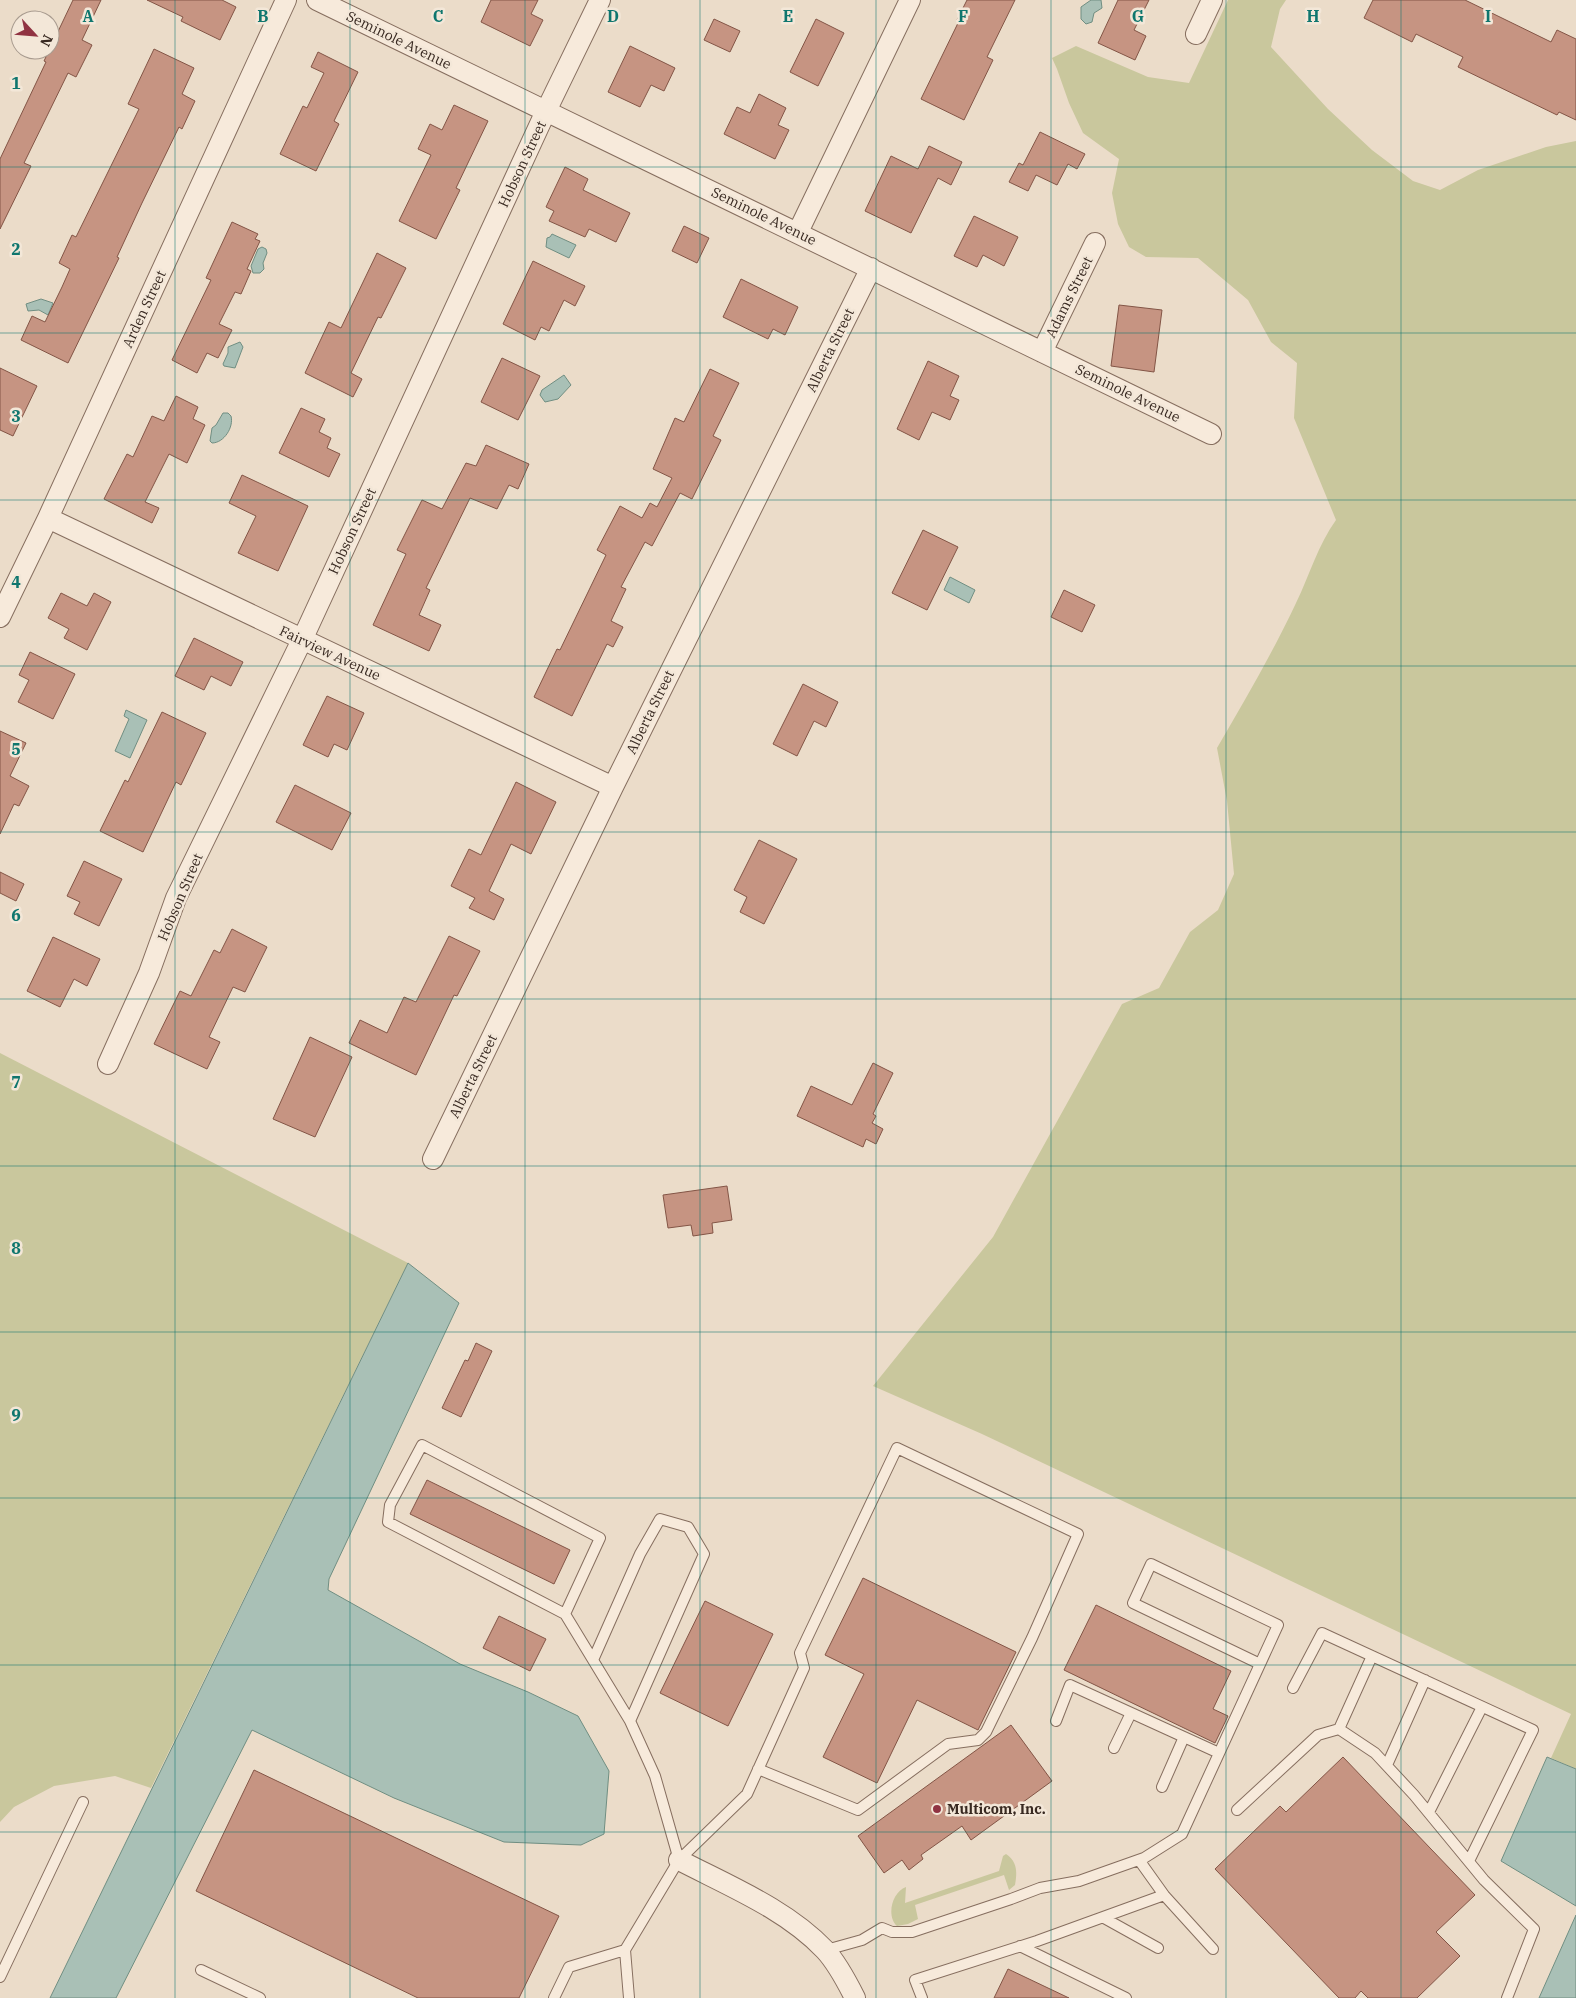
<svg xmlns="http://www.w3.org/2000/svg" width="1576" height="1998" font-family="'IBM Plex Serif',serif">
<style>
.green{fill:#c9c79d}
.water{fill:#a9c0b6;stroke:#708e82}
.building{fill:#c69482;stroke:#835546}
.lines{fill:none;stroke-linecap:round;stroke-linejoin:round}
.service-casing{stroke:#866e5f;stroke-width:12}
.minor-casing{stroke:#866e5f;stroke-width:22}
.service{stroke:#f7eadb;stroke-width:10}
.minor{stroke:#f7eadb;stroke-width:20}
.grid{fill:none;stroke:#0f766e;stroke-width:1;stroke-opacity:0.55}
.poi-dot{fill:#903342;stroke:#f3e7d8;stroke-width:2}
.labels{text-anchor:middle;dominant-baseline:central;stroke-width:5;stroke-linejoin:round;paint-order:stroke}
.street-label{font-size:14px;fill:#382921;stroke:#f3e7d8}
.poi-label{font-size:14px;font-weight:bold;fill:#382921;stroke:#f3e7d8;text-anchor:start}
.grid-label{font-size:16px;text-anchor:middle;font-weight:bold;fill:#0f766e;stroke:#f3e7d8;stroke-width:5;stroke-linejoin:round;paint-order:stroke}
</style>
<rect width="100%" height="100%" fill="#ebdcc9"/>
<path class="green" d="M1228 0H1286L1280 9 1271 47 1328 109 1372 150 1413 181 1440 190 1478 170 1546 147 1576 141V1769L1551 1758 1571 1714 982 1434 873 1386 993 1237 1122 1004 1159 988 1190 932 1218 910 1234 874 1227 801 1217 748C1245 700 1273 652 1296 603 1310 574 1318 545 1336 520L1294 418 1297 363 1271 342 1248 300 1198 258 1146 257 1129 247 1118 224 1112 193 1119 159 1083 133 1069 103 1057 69 1052 58 1076 46 1148 77 1189 83Z
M0 1053 408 1263 151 1788 115 1776 54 1786 14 1807 0 1822Z
M1006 1854C1018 1862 1017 1873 1015 1885L1009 1890 1004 1875 915 1905 918 1919 908 1924 897 1926C886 1916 892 1892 906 1887L905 1903 999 1871 1003 1856Z"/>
<path class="water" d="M1091 0H1101L1102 8 1094 13 1092 22 1086 24 1081 19V7Z
M552 234 576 245 569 258 546 247 547 238 550 237Z
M262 247 266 249 267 253 263 263 264 269 260 273H253L251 266 258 249Z
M41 299 53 303 48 315 39 310 28 311 26 304Z
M240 342 243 347 235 368 224 366 223 364 228 353V347Z
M564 375 571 385 558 399 545 402 540 395 542 390Z
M223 413H228L231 416C234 427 224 443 212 443L210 441 212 428 216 425Z
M950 577 975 590 969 603 944 590Z
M126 710 147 720 130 758 115 751 129 719 124 716Z
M408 1263 459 1303 329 1579 328 1590 460 1664 528 1692 578 1716 609 1771 604 1834 581 1845 504 1842 394 1798 252 1730 116 1998H50Z
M1547 1757 1576 1769V1906L1501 1861Z
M1576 1915V1998H1539Z"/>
<path class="building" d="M73 0H101L82 40 92 45 76 77 68 73 24 163 31 166 0 229V159L46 62 44 61Z
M147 0H222L236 7 220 40 181 21 183 17Z
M491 0H538L531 14 543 20 530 46 481 22Z
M967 0H1015L987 57 993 60 964 120 921 99 959 21 957 20Z
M1118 0H1149L1134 30 1146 36 1135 60 1098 43Z
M1373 0H1465L1551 42 1557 30 1576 39V120L1559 112 1557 115 1458 67 1463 57 1416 34 1412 42 1364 18Z
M714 19 740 31 730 52 704 40Z
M816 19 844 33 818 86 790 72Z
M630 46 675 68 664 91 651 85 640 107 608 92Z
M154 49 194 68 182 94 195 101 182 129 179 127 142 203 117 257 119 258 68 363 21 340 32 316 45 322 62 287 70 269 59 263 72 235 76 237 139 109 128 104Z
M318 52 358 72 334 121 339 124 316 171 280 154 303 106 307 108 324 73 311 67Z
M759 94 786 108 778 125 789 130 775 159 724 134 737 107 750 113Z
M454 105 488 121 456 188 460 190 436 239 399 221 431 155 418 149 430 124 442 130Z
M1040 132 1085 154 1077 169 1068 164 1057 185 1036 175 1028 191 1009 182 1019 163 1023 165Z
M929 146 962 162 951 185 938 178 911 233 865 211 891 156 918 169Z
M565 167 588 179 583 190 630 213 616 242 589 229 585 237 549 221 554 211 546 207Z
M974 216 1018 237 1004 266 983 255 977 267 954 256Z
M232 222 258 234 255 239 260 241 247 269 251 271 241 294 235 292 219 324 232 330 218 358 207 353 197 373 172 360 211 280 206 278Z
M684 226 709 238 697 263 672 251Z
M377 253 406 268 381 318 378 317 351 373 362 379 353 397 305 373 329 322 341 328Z
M533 261 585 286 575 306 564 300 549 331 541 327 535 340 503 324Z
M741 279 798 307 785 335 773 329 768 339 723 317Z
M1119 305 1162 310 1154 372 1111 366Z
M502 358 540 376 518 420 481 402Z
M928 361 959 376 950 396 959 400 950 420 932 412 919 440 897 429Z
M0 368 37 386 13 436 0 430Z
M710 369 739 383 713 436 721 440 692 499 680 493 652 546 645 542 621 587 626 589 611 621 623 627 613 647 607 644 572 716 534 697 557 649 560 650 606 555 597 550 620 506 642 518 650 503 657 507 672 478 653 469 675 418 684 422Z
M176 396 198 407 193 419 205 425 187 463 169 454 145 502 159 508 152 523 104 499 127 454 133 457 152 416 164 421Z
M301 408 325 419 319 432 331 438 327 448 340 454 329 477 279 453Z
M486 445 529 464 518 489 509 485 497 509 470 498 426 588 430 590 419 615 441 625 429 651 373 625 406 554 397 550 422 500 442 509 466 463 476 466Z
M242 475 308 506 278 571 238 553 256 516 229 503Z
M923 530 958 547 927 610 892 593Z
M1064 590 1095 605 1082 632 1051 617Z
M61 593 87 606 94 593 111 602 87 650 64 638 69 629 48 618Z
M194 638 243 662 231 686 211 676 204 690 175 676Z
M30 652 75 674 53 719 18 702 29 680 19 675Z
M803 684 838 702 826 727 814 721 797 756 773 744Z
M327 696 364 713 347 750 334 744 328 757 303 745Z
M162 712 206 733 181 785 176 782 143 852 100 831 125 780 128 782Z
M0 731 26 743 10 776 29 786 19 806 14 804 0 834Z
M516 782 556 802 531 854 511 844 489 891 504 899 494 920 469 908 475 898 451 886 469 849 481 855Z
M295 785 351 813 332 850 276 822Z
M759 840 797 859 764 924 740 912 747 897 734 890Z
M84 861 122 879 99 926 74 914 80 902 67 896Z
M0 872 24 884 16 901 0 893Z
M232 929 267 947 245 992 233 987 209 1037 220 1042 207 1069 154 1044 180 991 191 996 214 950 220 953Z
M449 936 480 951 457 996 454 995 416 1075 349 1043 360 1020 387 1033 404 997 416 1002Z
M53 937 100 959 87 986 74 979 60 1007 27 991Z
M310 1037 352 1057 315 1137 273 1119Z
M873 1063 893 1073 873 1114 876 1116 872 1123 883 1129 876 1144 866 1139 863 1147 797 1116 811 1086 852 1105Z
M727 1186 732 1220 712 1223 713 1233 693 1236 691 1225 668 1228 663 1195Z
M476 1343 492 1351 461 1417 442 1408 465 1360 468 1361Z
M427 1480 570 1550 554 1584 410 1514Z
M863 1578 1016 1652 978 1730 917 1700 877 1783 823 1757 864 1674 825 1655Z
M705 1601 773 1634 728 1726 660 1693Z
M1096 1605 1231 1671 1213 1709 1228 1716 1215 1743 1064 1670Z
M499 1616 546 1639 530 1671 483 1648Z
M1011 1725 1052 1781 971 1840 962 1826 921 1855 923 1859 909 1870 902 1860 884 1873 858 1836Z
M1343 1757 1475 1895 1436 1932 1460 1956 1417 1998H1368L1361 1991 1355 1998H1339L1215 1869 1280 1806 1286 1812Z
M254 1770 559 1916 519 1998H418L196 1891Z
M1008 1969 1069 1998H994Z"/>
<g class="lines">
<g class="service-casing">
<path id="service" d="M565 1614 600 1538 422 1445 390 1505 388 1522 565 1614 630 1721 655 1776 679 1860
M593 1660 640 1554 660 1519 688 1527 704 1554 630 1721
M1293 1688 1322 1633 1533 1730 1469 1861
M1056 1721 1070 1685 1219 1753
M1339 1729 1372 1656
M1114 1748 1131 1713
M1387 1765 1425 1680
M1162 1787 1184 1737
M1237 1810 1318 1735 1339 1729 1375 1753 1414 1795 1484 1880 1534 1929 1507 1998
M1429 1812 1482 1707
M1139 1860 1164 1895 1213 1949
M1104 1918 1158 1948
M1020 1946 1126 1998
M826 1950 862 1940 882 1928 892 1932H912L1011 1899 1040 1888 1079 1881 1144 1858 1182 1834 1278 1625 1151 1564 1133 1603 1260 1664
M201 1970 260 1998
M0 1977 83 1802
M554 1998 569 1967 625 1950
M629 1998 625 1950 679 1860 747 1794 804 1668 800 1653 897 1448 1078 1534 1032 1638 986 1732 978 1740 948 1744 858 1810 758 1769
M922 1998 915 1980 1037 1941 1164 1895"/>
</g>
<g class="minor-casing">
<path id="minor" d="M317 0 1211 434
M1196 34 1212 0
M798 232 910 0
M1042 352 1095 243
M48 518 613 787
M0 617 48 518 286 0
M108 1064 149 973 176 898 302 640 546 111 600 0
M433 1159 613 787 871 268
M679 1860C729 1886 786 1909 825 1950 837 1963 847 1982 855 1998"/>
</g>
<use href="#service" class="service"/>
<use href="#minor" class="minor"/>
</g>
<path class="grid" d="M175 0V1998M350 0V1998M525 0V1998M700 0V1998M876 0V1998M1051 0V1998M1226 0V1998M1401 0V1998M0 167H1576M0 333H1576M0 500H1576M0 666H1576M0 832H1576M0 999H1576M0 1166H1576M0 1332H1576M0 1498H1576M0 1665H1576M0 1832H1576"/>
<circle class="poi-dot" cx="937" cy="1809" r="5"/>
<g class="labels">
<g class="street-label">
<text transform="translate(399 40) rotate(26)">Seminole Avenue</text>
<text transform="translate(522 164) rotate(-65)">Hobson Street</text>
<text transform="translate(764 216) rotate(26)">Seminole Avenue</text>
<text transform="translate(1069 297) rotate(-64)">Adams Street</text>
<text transform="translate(144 309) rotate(-65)">Arden Street</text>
<text transform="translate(830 350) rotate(-64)">Alberta Street</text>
<text transform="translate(1128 393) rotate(26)">Seminole Avenue</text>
<text transform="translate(352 531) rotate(-65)">Hobson Street</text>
<text transform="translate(330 653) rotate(25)">Fairview Avenue</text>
<text transform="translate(650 712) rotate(-64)">Alberta Street</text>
<text transform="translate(180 897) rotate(-67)">Hobson Street</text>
<text transform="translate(473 1076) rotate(-64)">Alberta Street</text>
</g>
<g class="poi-label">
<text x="947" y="1809">Multicom, Inc.</text>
</g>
</g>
<g class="grid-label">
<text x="88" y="22">A</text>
<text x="263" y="22">B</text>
<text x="438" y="22">C</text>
<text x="613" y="22">D</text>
<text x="788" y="22">E</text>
<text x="963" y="22">F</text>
<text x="1138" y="22">G</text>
<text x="1313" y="22">H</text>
<text x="1488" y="22">I</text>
<text x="16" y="89">1</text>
<text x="16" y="255">2</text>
<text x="16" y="422">3</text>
<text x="16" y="588">4</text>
<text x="16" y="755">5</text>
<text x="16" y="921">6</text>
<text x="16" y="1088">7</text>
<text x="16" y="1254">8</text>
<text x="16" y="1421">9</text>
</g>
<g transform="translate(35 35) rotate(116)"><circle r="24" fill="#f3e7d8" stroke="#a89b8f"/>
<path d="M0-4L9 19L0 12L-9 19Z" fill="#903342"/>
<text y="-8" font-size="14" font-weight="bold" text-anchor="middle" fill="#382921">N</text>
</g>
</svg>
